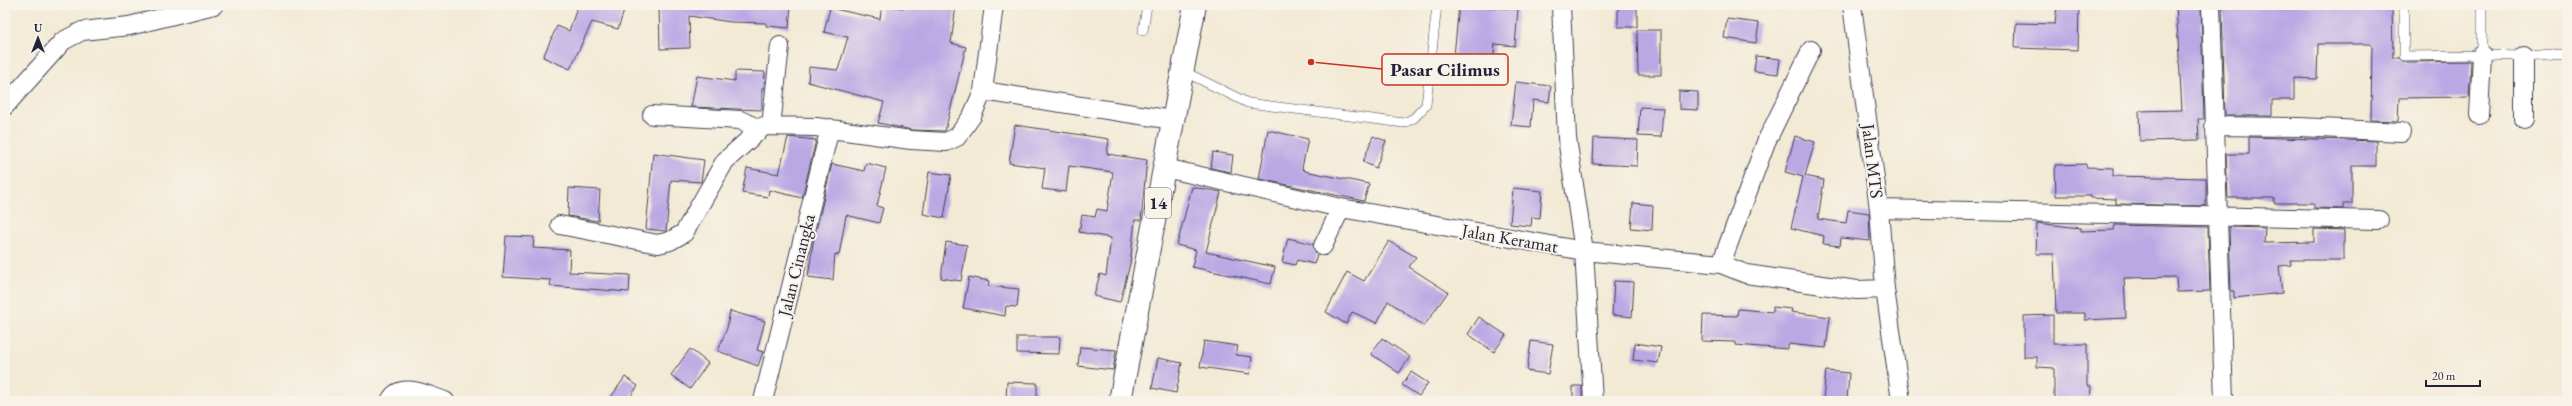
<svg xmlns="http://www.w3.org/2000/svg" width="2572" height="406" font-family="'EB Garamond',serif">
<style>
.building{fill:#baa8e4}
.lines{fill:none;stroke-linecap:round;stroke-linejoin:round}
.lane-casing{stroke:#414052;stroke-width:10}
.street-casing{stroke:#414052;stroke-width:20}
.highway-casing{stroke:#414052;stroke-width:24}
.lane{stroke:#fff;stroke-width:9}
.street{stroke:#fff;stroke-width:18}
.highway{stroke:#fff;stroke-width:22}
.labels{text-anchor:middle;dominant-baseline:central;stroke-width:4;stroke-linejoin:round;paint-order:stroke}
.shield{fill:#f7f3e8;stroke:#62616f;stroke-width:1}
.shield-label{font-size:17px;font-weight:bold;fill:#22223b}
.street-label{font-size:18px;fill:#22223b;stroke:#f7f3e8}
.leader{fill:none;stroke:#c8321e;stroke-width:1.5}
.callout-dot{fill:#c8321e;stroke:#f7f3e8;stroke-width:1.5}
.callout{fill:#f7f3e8;stroke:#c8321e;stroke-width:1.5}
.callout-label{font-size:19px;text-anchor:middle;font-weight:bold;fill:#22223b}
</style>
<rect width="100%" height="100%" fill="#f7f3e8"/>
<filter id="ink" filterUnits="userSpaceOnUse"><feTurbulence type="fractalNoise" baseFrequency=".025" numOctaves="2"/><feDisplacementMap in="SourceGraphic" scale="8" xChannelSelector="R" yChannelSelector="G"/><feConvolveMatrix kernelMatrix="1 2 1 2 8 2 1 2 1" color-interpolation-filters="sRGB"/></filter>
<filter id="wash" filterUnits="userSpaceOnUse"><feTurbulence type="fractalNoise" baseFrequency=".012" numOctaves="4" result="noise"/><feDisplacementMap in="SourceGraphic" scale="16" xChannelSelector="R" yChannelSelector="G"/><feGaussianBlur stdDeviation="0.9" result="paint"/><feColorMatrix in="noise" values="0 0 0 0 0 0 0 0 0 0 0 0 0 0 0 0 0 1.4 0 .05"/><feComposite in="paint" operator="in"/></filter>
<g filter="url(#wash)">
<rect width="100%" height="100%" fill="#f3ead5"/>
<g id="blocks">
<path class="building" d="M578 5H626L618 29 592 22 570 69 543 57 557 26 569 31Z
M659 5H791L789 28 766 26V23L731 22 689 16 690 48 660 49Z
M882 5 903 8 904 5H956L951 43 966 47 945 131 912 130 878 123 884 102 808 82 809 67 838 70 848 37 824 32 830 8 880 19Z
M1459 5 1518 9 1515 46 1495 44 1491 80 1447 75 1449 55 1454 56Z
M1618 5H1637V27H1618Z
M2057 5H2079L2078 50 2015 48 2016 23 2055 24Z
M2176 5H2201L2204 119H2198L2199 140 2140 141 2139 111 2182 110Z
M2222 5H2392L2393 58H2399L2404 62 2471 61 2469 97 2399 98 2398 121 2371 120 2372 44H2318L2317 79 2294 78V100H2272V116H2225Z
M1727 19 1759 23 1756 43 1724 38Z
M1637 30H1661V75H1638Z
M1756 56 1780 59 1778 74 1754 71Z
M735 71 765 72 764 88H762V110L691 107 697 76 735 81Z
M1516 82 1551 86 1549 102 1533 100 1531 127 1511 125Z
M1679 91 1698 92V110L1679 109Z
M1640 107 1663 108 1661 137 1638 136Z
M1015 125 1109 139 1107 154 1147 160 1141 220H1135L1130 264 1120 302 1094 296 1100 274 1106 276 1111 238 1079 232 1082 215 1095 217 1097 209 1107 211 1113 172 1069 166 1066 192 1042 189 1045 168 1009 163Z
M1268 130 1308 139 1302 168 1305 171 1369 184 1364 201 1259 179Z
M1373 136 1386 141 1376 168 1363 162Z
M1795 136 1815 142 1805 176 1824 180 1818 219 1846 223 1848 210 1869 213 1870 241 1841 238 1840 246 1823 244 1824 236 1791 228 1803 177 1785 172Z
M788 137 816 140 802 198 769 190 768 197 742 193 747 168 779 174Z
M2249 137 2376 141V166H2352V204H2343V209L2314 208V203H2274V198H2228L2226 154H2249Z
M1594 138 1638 140 1637 166 1593 164Z
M1213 152 1233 155 1231 172 1211 168Z
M653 153 704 160 701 182 671 180 666 231 646 229Z
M866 163 886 168 877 206 883 208 879 223 846 215 839 255 835 254 833 280 808 277 813 243 832 164 864 171Z
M2086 164V167L2113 168V176L2206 178V206L2116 204V199L2091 198V196H2056L2055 165Z
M929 172 951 175 944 218 923 214Z
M1192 187 1221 192 1206 252 1275 267 1271 284 1192 267 1196 250 1177 245Z
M569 188 600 190 598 221 568 216Z
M1513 188 1542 191 1540 218 1532 217 1531 226 1510 224Z
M1633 203 1653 205 1652 230 1631 228Z
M2037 223 2080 228V231L2114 230 2115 225 2208 227 2210 291 2177 292 2176 277 2124 278 2126 318 2085 320V313H2056L2054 254H2036Z
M2229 227 2265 228 2264 243 2314 242V229L2344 230V260H2290L2291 265 2279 266 2282 293 2234 298V291H2231Z
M506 236 534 237 533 248 570 250 569 272 630 275 629 292 550 286 551 280 503 277Z
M1288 238 1313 244 1317 254 1314 264 1297 260 1295 265 1282 262Z
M1389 241 1416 257 1409 267 1448 292 1424 326 1388 301 1377 323 1352 312 1346 324 1326 312 1347 272 1364 281Z
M946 242 967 245 961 281 941 278Z
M969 277 989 281 988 286 1019 289 1017 307 1006 306 1005 316 963 308Z
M1614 281 1634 282 1632 317 1612 315Z
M1773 307 1792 309 1791 312 1830 317 1826 348 1788 344V349L1735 345V342L1702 341 1703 315 1737 316 1738 309 1773 312Z
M730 311 765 321 757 350 763 352 758 366 718 351 727 328Z
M2053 315V344H2087V386H2091L2090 401H2054V368L2037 367V357H2024V316Z
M1479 317 1506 335 1494 352 1468 334Z
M1017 337H1060L1059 354 1017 353Z
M1382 338 1410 357 1399 373 1371 354Z
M1204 341 1238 346 1236 355 1252 357 1250 374 1200 367Z
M1531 341 1553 344 1548 374 1527 371Z
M1635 343 1661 347 1658 363 1633 360Z
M1080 347 1116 350 1113 370 1078 366Z
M690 349 708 363 690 389 671 375Z
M1158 358 1182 363 1176 393 1152 388Z
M1826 371 1849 373 1847 401 1823 399Z
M1411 372 1428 383 1419 396 1402 385Z
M625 377 638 386 627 401H608Z
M1007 382 1037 383V400L1006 399Z
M1573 386H1582V401H1573Z"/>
</g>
</g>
<g filter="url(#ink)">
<use href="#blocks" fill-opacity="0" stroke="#414052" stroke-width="1"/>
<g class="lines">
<g class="lane-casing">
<path id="lane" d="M2404 5V56L2482 55V5
M1143 31 1147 5
M2482 55 2524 56 2567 53
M1183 71 1248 103 1404 123 1414 118 1426 105 1437 5"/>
</g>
<g class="street-casing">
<path id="street" d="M1561 5 1567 138 1584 251 1593 401
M2211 5 2224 401
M983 91 1173 120
M5 106 63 41 82 31 129 26 214 5
M652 115 740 120 759 129
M2479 115 2482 55
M2524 120V56
M771 126 780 46
M2214 126 2300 127 2401 132
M1165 168 1341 208 1584 251 1721 264 1746 274 1857 290 1885 289 1879 209 1852 5
M1879 209 2379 220
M560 225 658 244 670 241 684 233 725 161 764 126 816 127 911 140 946 142 957 137 972 116 983 91 994 5
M1323 246 1341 208
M1721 264 1766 142 1811 50
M1885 289 1901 401
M390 401C400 380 429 396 445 401
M763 401 830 128"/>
</g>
<g class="highway-casing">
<path id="highway" d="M1120 401 1195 5"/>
</g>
<use href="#lane" class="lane"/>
<use href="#street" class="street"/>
<use href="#highway" class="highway"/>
</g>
</g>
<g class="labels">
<rect class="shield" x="1145" y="188" width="26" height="30" rx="3"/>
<g class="shield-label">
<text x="1158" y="203">14</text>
</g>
<g class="street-label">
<text transform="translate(1873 161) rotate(83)">Jalan MTS</text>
<text transform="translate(1510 238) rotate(10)">Jalan Keramat</text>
<text transform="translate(796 265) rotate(-76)">Jalan Cinangka</text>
</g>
</g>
<path class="leader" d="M1311 62L1382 69"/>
<circle class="callout-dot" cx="1311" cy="62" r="4"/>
<rect class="callout" x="1382" y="54" width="126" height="31" rx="4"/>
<g class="callout-label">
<text x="1445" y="76">Pasar Cilimus</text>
</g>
<rect width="2572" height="406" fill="none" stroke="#f7f3e8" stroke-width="20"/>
<g transform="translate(38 38)" stroke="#f7f3e8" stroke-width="3" paint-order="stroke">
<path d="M0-3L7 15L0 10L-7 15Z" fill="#22223b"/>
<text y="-6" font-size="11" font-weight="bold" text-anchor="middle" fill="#22223b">U</text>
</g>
<path d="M2426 380v6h54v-6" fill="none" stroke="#22223b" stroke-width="2"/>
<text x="2432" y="380" font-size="12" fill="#22223b" stroke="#f7f3e8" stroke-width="3" paint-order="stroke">20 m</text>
</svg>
